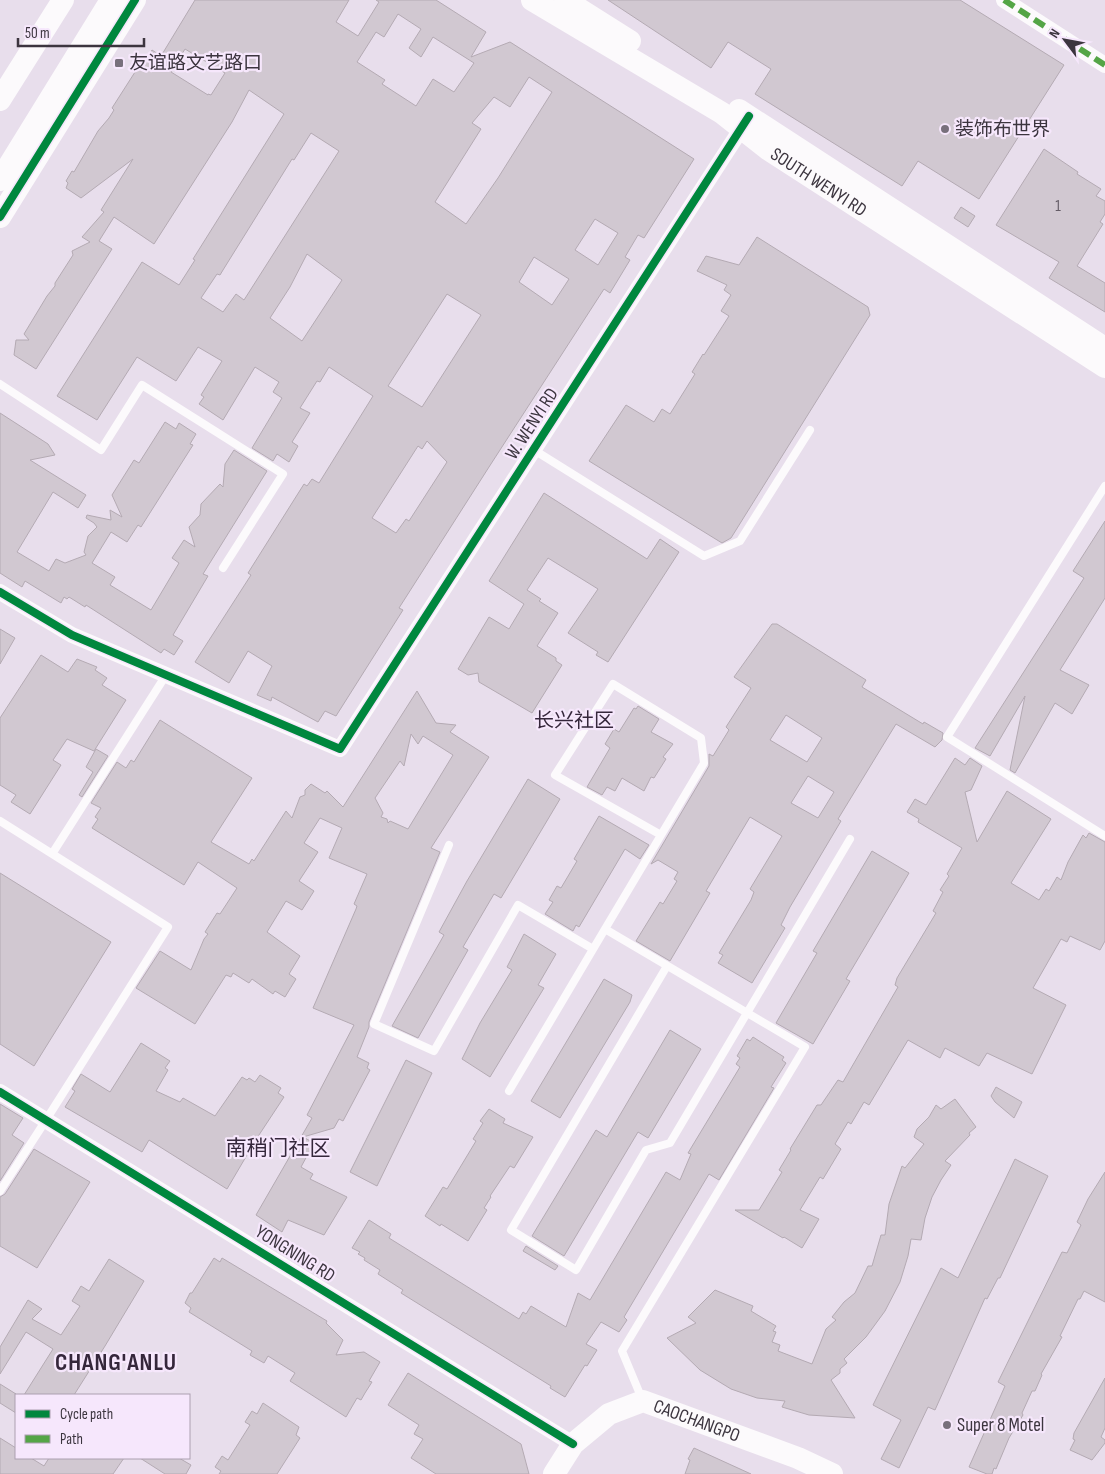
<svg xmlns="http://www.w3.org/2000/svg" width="1105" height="1474" font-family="'Sofia Sans Condensed','Noto Sans SC',sans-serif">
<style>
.building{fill:#d1c8d1;stroke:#b4aab3;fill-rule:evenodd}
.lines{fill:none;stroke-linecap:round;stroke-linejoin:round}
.lane{stroke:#fcfafc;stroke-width:8}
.street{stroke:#fcfafc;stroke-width:16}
.secondary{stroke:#fcfafc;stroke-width:22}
.quiet{stroke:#54a546;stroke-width:6;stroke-dasharray:12 6;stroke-linecap:butt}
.cycleway-casing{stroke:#f6e7fc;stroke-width:11}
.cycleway{stroke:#00873e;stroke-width:8}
.poi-dot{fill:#78707c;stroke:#f6e7fc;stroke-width:2}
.labels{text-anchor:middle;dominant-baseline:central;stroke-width:4.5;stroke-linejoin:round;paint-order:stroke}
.number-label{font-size:16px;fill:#645c66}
.poi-label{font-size:19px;fill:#3c353f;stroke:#f6e7fc;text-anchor:start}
.street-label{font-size:19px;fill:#3c353f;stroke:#f6e7fc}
.neighbourhood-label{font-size:20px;fill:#35273b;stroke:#f6e7fc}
.quarter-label{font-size:21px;fill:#35273b;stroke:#f6e7fc}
.district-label{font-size:24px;font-weight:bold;letter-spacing:1px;fill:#35273b;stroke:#f6e7fc}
</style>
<rect width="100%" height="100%" fill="#e8deec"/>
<path class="building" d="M195 0H349L336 22 358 36 379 2 376 0H436L486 32 471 57 510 42 694 159 644 238 638 235 625 257 630 260 610 293 604 289 489 467 399 608 403 610 336 716 325 711 318 722 272 697 271 701 257 695 272 666 248 651 229 683 195 662 251 575 248 573 304 484 307 486 312 479 319 483 373 396 329 367 320 382 317 381 300 408 310 413 292 442 298 446 289 462 277 454 273 461 252 448 282 398 273 392 279 382 255 367 223 420 199 404 204 397 201 395 222 361 198 347 176 381 137 357 97 420 57 396 142 262 179 285 195 260 193 259 284 114 249 90 232 122 154 244 114 217 99 241 112 249 36 369 14 355 16 340H29L24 334 47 296 55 286V283L73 255 72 251 90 242 82 237 104 212 101 210 133 159 81 198 66 188 68 183 66 181 72 171 74 172 98 131 109 118 114 110 112 108 144 58 146 60 152 50 161 56ZM398 14 421 29 409 48 421 57 433 37 474 63 454 92 433 79 416 106 382 84 385 80 357 62 376 32 384 37ZM185 49 225 73 211 95 208 94V95L171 72ZM529 77 552 92 498 178 466 224 435 202 481 129 472 123 494 97 510 107ZM311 133 339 151 244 300 236 294 223 312 201 298 217 274 220 275 223 270 292 159 294 160ZM595 219 618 233 598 265 575 250ZM307 254 342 280 302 341 270 318 290 287ZM534 257 569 279 552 305 519 282ZM447 294 481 315 422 407 388 386ZM427 441 447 462 409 521 406 519 396 533 372 518 418 446 422 449Z
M608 0H960L1064 65 979 199 918 161 902 186 755 94 771 69 728 42 711 68Z
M1044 149 1078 172 1077 174 1101 189 1096 196 1105 201V214L1100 222 1103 224 1077 266 1105 283V312L1049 278 1059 262 996 225Z
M961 207 975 216 968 227 954 218Z
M757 237 868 307 870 315 731 538 722 543 589 461 626 405 654 422 662 409 670 414 695 374 692 372 703 354 704 355 729 316 721 311 731 295 724 290 727 285 697 271 706 256 739 265Z
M0 413 48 444 55 455 30 460 86 495 78 508 53 492 17 552 49 571 56 559 65 563 86 555 84 552 88 536 97 527 94 523 86 518 87 515 111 520 110 510 122 517 112 495 134 460 139 463 165 422 176 429 179 423 196 434 190 444 193 445 141 527 138 525 127 542 111 532 92 563 115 577 110 585 151 610 179 563 172 558 184 540 195 547 189 527 200 515 201 504 220 484 223 487 225 464 234 450 267 471 203 574 208 576 173 635 183 641 174 655 164 649 161 653 86 605 85 607 69 597 67 599 64 597 61 603 25 581 22 587 0 573Z
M544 493 647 559 660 539 679 552 608 662 596 655 598 652 568 633 598 589 548 558 527 590 541 599 539 601 558 613 537 646 556 658V661L562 665 532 713 479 682 478 673 468 675 458 669 489 617 509 629 524 604 489 581Z
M1105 521V598L1060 670 1089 685 1072 714 1055 703 1015 773 1010 770 1025 696 990 756 975 748 1084 578 1073 571Z
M772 624H777L866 680 862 687 923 724 924 722 943 733 942 740 935 747 896 724 838 819 841 821 790 907 781 925 785 928 752 983 718 963 723 955 719 953 751 900 754 892 750 889 782 836 750 817 706 891 710 893 670 961 636 941 660 902 663 904 677 881 674 879 678 872 658 860 651 864 709 766V754L713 756 729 730 726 727 751 688 734 677ZM786 715 822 738 807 762 770 740ZM808 776 834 792 818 818 791 803Z
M0 629 15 638 0 664Z
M41 655 68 672 77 659 97 667 95 670 107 678 102 685 126 700 94 751 67 739 53 760 61 765 30 814 11 802 16 795 0 785V718Z
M417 691 436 723 456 725 450 732 489 757 431 848 440 852 369 1022V1027L357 1057 369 1063 367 1068 370 1070 343 1121 339 1119 334 1128 303 1137 314 1143 301 1167 313 1174 310 1179 347 1197 324 1235 288 1220 282 1232 256 1215 312 1118 307 1115 354 1025 313 1008 356 909 357 906 354 904 367 874 329 858 342 828 320 818 304 843 318 852 299 881 314 891 302 910 286 901 267 932 300 956 289 974 296 979 285 997 275 991 273 994 252 979 249 983 233 973 231 977 226 975 195 1024 136 988 160 951 191 970 204 939 208 934 205 932 217 913 220 914 237 888 198 862 184 885 92 828 98 819 95 817 101 808 91 803 117 762 126 768 131 760 134 762 160 720 252 778 211 842 249 864 252 859 254 861 286 811 292 818 300 797 305 795V790L311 784 325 793 327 791 343 807ZM411 734 418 744 423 736 453 755 408 829 390 821 388 823 387 819 381 817 383 813 375 798 400 761 404 766Z
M638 706 659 719 651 732 673 744 663 757 666 759 654 778 651 777 644 791 622 778 615 791 607 787 602 795 587 787 610 748 605 744 614 729 619 732 634 708 636 709Z
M96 749 108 756 82 797 79 795 93 772 86 767Z
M955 758 965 765 970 758 982 766 971 790 965 792 977 842 1007 791 1051 819 1011 883 1039 900 1046 889 1049 891 1057 877 1061 880 1068 862 1083 835 1086 838 1089 833 1105 842V941L1100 950 1070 936 1067 942 1061 939 1033 988 1066 1005 1032 1074 987 1053 979 1066 945 1048 940 1058 908 1040 869 1105 864 1102 851 1124 848 1122 835 1144 841 1149 823 1179 820 1177 800 1210 819 1219 802 1248 784 1237 783 1238 735 1210H759L782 1172 779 1170 791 1150 790 1149 817 1105H821L838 1080 843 1082 898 987 895 985 897 978 936 913 933 911 943 892 940 890 949 876 947 874 962 848 918 822 919 819 907 812 915 799 926 805Z
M528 779 560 799 501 898 494 894 463 947 468 950 418 1038 392 1026 444 935 439 932 467 881Z
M599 816 649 845 640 859 625 849 579 927 576 925 573 931 545 914 553 902 549 900 557 886 561 888 577 861 574 859Z
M872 851 909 873 846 979 850 981 813 1044 776 1023 817 953 813 951Z
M0 873 111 942 34 1066 0 1044Z
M524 934 556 954 538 985 544 988 490 1077 462 1059 480 1023 512 970 507 967Z
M604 979 632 995 630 1002 560 1118 531 1101Z
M670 1030 701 1049 648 1138 638 1132 564 1256 532 1236 596 1130 607 1137Z
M753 1037 784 1057 782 1060 786 1063 771 1087 774 1088 719 1180 709 1174 624 1317 627 1320 619 1332 601 1322 586 1344 597 1350 587 1366 585 1365 565 1397 550 1388 551 1386 401 1293 403 1290 378 1274 380 1270 364 1260 365 1258 358 1254 360 1252 352 1248 369 1220 391 1234 389 1238 519 1319 523 1312 526 1314 531 1306 566 1327 578 1293 590 1300 666 1172 680 1180 691 1154 688 1153 740 1067 736 1064 740 1058 737 1056 747 1039 750 1041Z
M141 1043 170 1061 165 1068 168 1070 156 1091 180 1102 183 1098 215 1116 242 1077 247 1080 249 1078 255 1082 260 1075 281 1088 278 1093 284 1097 257 1138 227 1189 149 1140 142 1152 65 1107 75 1091 72 1089 81 1074 110 1092Z
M406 1060 432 1073 377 1186 350 1172Z
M996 1087 1022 1102 1014 1118 995 1102 991 1096Z
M955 1099 976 1127 969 1133 970 1135 945 1161 951 1165 941 1180 932 1197 925 1218 921 1240 911 1239 908 1256 900 1282 885 1311 866 1337 844 1359 847 1363 840 1369V1373L831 1380 855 1418 809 1415 782 1407 785 1401 757 1398 731 1389 700 1370 667 1338 696 1323 688 1317 715 1290 753 1306 751 1311 776 1326 773 1331 776 1332 772 1342 780 1345 778 1351 812 1364 826 1329 836 1320 832 1317 844 1302 855 1293 868 1266H872L881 1235H885L889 1204 902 1166 905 1168 924 1144 914 1137 917 1129 929 1117 936 1105 941 1109Z
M0 1104 23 1118 12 1135 24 1143 0 1181Z
M489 1109 505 1119 503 1123 533 1137 514 1168 510 1166 490 1196 491 1197 484 1208 487 1210 468 1241 441 1224 440 1226 425 1216 443 1187 447 1189 476 1141 473 1139 483 1123 480 1121Z
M34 1149 90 1182 37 1268 0 1246V1197L5 1194Z
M1015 1159 1048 1176 1000 1278H998L987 1299 985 1298 935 1410 928 1407 899 1468 881 1459 901 1420 873 1405 941 1268 958 1278Z
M1105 1172V1302L1084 1291 1080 1299H1078L1060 1336 1062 1337 1041 1374 1042 1375 1035 1391H1032L1022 1413 1023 1415 1009 1438 996 1469 994 1468 992 1474H987L969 1467 1005 1386 998 1382 1062 1252 1067 1253 1081 1225 1077 1222 1088 1199Z
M526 1246 558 1266 555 1270 523 1251Z
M214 1258 220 1262 222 1258 327 1321 326 1323 343 1340 336 1355 364 1352 380 1362 369 1381 372 1382 365 1393 361 1400 357 1398 346 1417 290 1381 295 1373 268 1356 264 1363 250 1355 252 1351 189 1312 191 1308 185 1303 190 1293H192Z
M109 1259 144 1281 105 1346 74 1395H24L53 1349 26 1332 0 1374V1347L28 1300 42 1309 32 1319 61 1335 80 1306 72 1301 81 1286 89 1291Z
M408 1373 521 1444 529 1474H436L411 1458 423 1439 414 1434 419 1425 388 1405Z
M1105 1378V1428L1101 1437 1105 1440V1443L1092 1460 1070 1450 1075 1440 1073 1439 1074 1433Z
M0 1384 16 1394V1413L0 1403Z
M263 1403 299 1427 296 1435 300 1438 277 1474H219L221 1471 215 1467 222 1456 228 1460 250 1425 245 1422 252 1411 257 1414Z
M0 1438 16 1448V1458H31L44 1466 49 1458H124L113 1474H0Z
M694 1448 751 1474H685L690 1460 688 1459Z
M140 1458H179L191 1465 186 1474H165Z"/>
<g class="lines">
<path class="lane" d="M0 384 101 450 142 385 283 474 223 568
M534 450 704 556 740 541 810 430
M1105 486 947 737 1105 836
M0 821 168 927 46 1120 0 1191
M449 845 374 1024 434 1051 518 905 593 949
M52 854 166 675
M605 929 704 763 701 738 613 684 555 775 661 835
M667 966 511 1230 576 1270 646 1150 670 1143 850 839
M509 1091 605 929 805 1047 622 1351 642 1399"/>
<path class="street" d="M1004 0 1105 65
M0 592 72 635 340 749 747 120
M0 1092 573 1444"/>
<g class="secondary">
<path id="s1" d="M532 0 722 113 769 150 1105 367"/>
<path d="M565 0 630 41"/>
<path d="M0 100 63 0"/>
<path d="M739 110 1105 348"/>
<path d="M0 180 111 0"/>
<path d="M0 217 135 0"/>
<path id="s2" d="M554 1474 573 1444 609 1414 643 1401 798 1458 832 1474"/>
</g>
<path class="quiet" d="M1004 0 1105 65"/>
<g class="cycleway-casing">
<path id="cycleway" d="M0 217 135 0
M0 592 72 635 340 749 749 116
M0 1092 573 1444"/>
</g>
<use href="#cycleway" class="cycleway"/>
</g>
<g class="poi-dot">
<rect x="114" y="58" width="10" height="10" rx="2.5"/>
<circle cx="945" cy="129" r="5"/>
<circle cx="947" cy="1425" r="5"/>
</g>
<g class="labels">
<g class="number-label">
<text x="1058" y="206">1</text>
</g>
<g class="poi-label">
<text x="129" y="63">友谊路文艺路口</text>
<text x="955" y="129">装饰布世界</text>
<text x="957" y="1425">Super 8 Motel</text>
</g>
<g class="street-label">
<text stroke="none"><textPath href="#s1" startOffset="340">SOUTH WENYI RD</textPath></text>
<text transform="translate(532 424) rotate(-57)">W. WENYI RD</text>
<text transform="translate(295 1254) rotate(32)">YONGNING RD</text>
<text stroke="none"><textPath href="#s2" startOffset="176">CAOCHANGPO</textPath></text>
</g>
<g class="neighbourhood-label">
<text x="574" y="721">长兴社区</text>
</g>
<g class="quarter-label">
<text x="278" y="1148">南稍门社区</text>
</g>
<g class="district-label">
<text x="116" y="1362">CHANG'ANLU</text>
</g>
</g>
<rect x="15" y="1394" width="175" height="65" fill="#f6e7fc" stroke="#aca0b0"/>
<rect x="25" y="1410" width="25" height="8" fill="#00873e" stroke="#aca0b0"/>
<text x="60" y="1419" font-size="15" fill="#3c353f">Cycle path</text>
<rect x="25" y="1435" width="25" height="8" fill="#54a546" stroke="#aca0b0"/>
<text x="60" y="1444" font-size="15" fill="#3c353f">Path</text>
<g transform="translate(1065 40) rotate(302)" stroke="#f6e7fc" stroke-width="4" paint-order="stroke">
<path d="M0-4L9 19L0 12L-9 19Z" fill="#3c353f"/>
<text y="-8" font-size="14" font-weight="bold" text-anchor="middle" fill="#3c353f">N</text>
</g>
<path d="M18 38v8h126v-8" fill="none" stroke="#3c353f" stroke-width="2.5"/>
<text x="25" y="38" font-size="15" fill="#3c353f" stroke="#f6e7fc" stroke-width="4" paint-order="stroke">50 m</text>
</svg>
